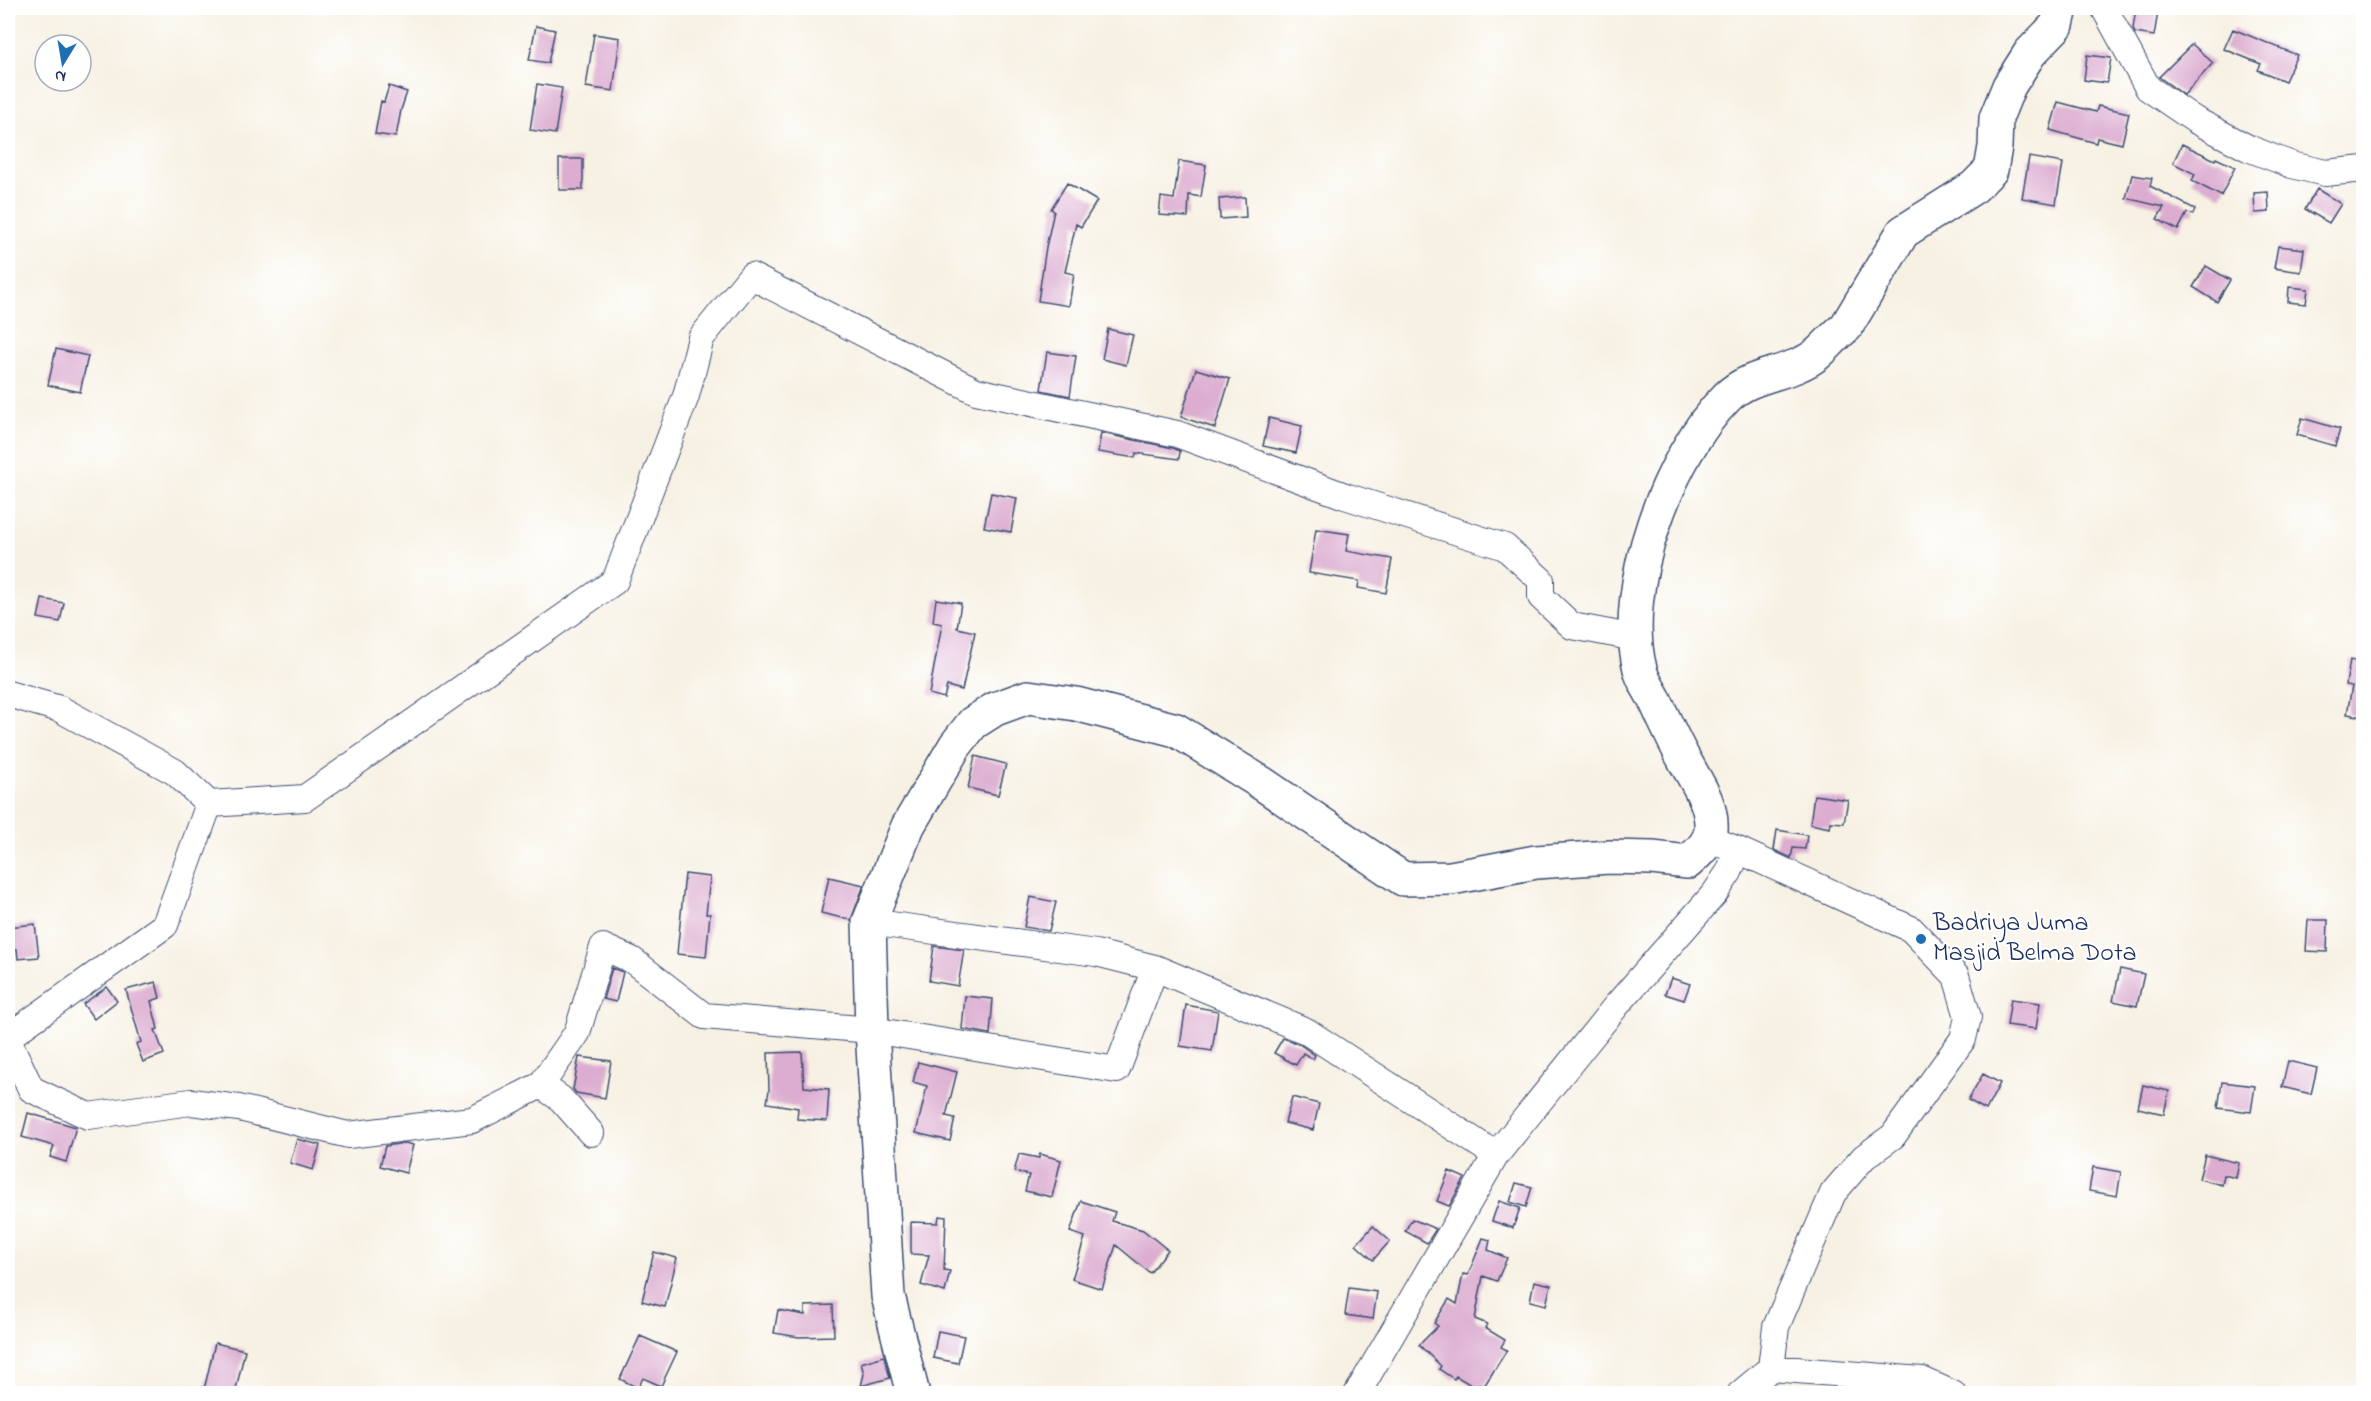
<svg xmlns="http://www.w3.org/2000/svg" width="2371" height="1401" font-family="'Indie Flower',sans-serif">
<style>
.building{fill:#dcadd0}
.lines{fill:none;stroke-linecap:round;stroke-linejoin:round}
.minor-casing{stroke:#3c4c72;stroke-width:28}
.major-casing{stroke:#3c4c72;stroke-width:36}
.minor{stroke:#fff;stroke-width:26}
.major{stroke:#fff;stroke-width:33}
.poi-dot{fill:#1f6fb2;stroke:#fff;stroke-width:2}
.labels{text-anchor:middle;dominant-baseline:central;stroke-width:4.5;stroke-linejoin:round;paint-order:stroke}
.poi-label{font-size:26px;fill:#1b2f5e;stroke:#fff;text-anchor:start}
</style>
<rect width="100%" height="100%" fill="#fff"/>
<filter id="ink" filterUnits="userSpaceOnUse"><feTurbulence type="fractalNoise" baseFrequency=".0167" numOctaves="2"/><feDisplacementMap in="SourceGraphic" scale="12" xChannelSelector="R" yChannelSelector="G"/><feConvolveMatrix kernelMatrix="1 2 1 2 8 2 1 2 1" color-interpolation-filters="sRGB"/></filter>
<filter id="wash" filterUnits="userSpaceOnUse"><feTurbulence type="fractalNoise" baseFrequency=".008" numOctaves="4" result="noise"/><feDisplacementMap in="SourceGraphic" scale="24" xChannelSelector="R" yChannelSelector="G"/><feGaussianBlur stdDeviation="1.35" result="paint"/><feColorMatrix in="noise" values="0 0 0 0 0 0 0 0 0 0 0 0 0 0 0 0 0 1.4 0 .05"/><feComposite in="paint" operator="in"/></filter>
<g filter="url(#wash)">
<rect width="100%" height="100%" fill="#f7f1e3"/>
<g id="blocks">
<path class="building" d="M2136 8 2158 12 2154 36 2135 33 2133 29Z
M536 26 555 30 548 63 529 60Z
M2233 29 2297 55 2285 81 2258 70 2261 64 2224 49Z
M594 34 620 38 613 91 586 87Z
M2192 44 2213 63 2184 95 2159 77Z
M2087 55 2111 58 2107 83 2084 80Z
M537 84 562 88 555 134 530 130Z
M389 86 407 92 401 110 396 137 375 134 381 101 384 102Z
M2058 102 2096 112 2098 106 2129 113 2122 144 2097 138 2096 143 2050 130Z
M2182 144 2215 160 2216 158 2235 167 2221 196 2192 181 2195 174 2173 163Z
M2029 157 2063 163 2056 204 2022 198Z
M559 159H583V190H559Z
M1179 161 1206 165 1201 197 1189 195 1188 217 1159 215 1161 197 1174 199Z
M2132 175 2152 178 2150 186 2195 209 2193 214 2187 213 2178 230 2157 219 2164 207 2126 198Z
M1067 183 1097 201 1081 227 1076 224 1065 272 1074 274 1069 306 1038 301 1046 247 1054 211 1051 209Z
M2317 189 2341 204 2329 223 2305 209Z
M2268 192 2269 212 2255 213 2254 193Z
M1245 197 1246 217 1220 219 1219 199Z
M2278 246 2304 249 2301 272 2274 268Z
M2206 266 2230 280 2217 302 2193 287Z
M2289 287 2308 289 2306 304 2288 302Z
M1108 329 1133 335 1126 365 1102 359Z
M56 349 88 356 80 392 48 385Z
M1047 352 1076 356 1070 396 1041 390Z
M1196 369 1230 379 1215 428 1181 417Z
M1269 418 1302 426 1296 453 1263 446Z
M2302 418 2340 429 2335 446 2297 435Z
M1101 433 1173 448 1180 451 1179 459 1136 453 1135 458 1098 452Z
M991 493 1017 498 1011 532 984 527Z
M1316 529 1349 534 1346 551 1392 559 1386 593 1358 588 1359 581 1309 573Z
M42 599 64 603 60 622 38 618Z
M936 599 961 603 957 628 975 632 962 690 947 686 944 698 929 694 942 624 933 622Z
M2350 660 2364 663V717L2347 714 2352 686 2346 685Z
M975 756 1006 764 998 795 968 788Z
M1814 795 1848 800 1844 823 1831 822 1830 828 1810 824Z
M1777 830 1807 835 1805 849 1793 848 1791 858 1774 850Z
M685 874 710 877 706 914H710L706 957 677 954Z
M829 877 864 885 851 920 821 913Z
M1030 897 1056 902 1049 931 1024 927Z
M2308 920H2328L2327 952 2306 951Z
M35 924 39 957 18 959 17 949 8 950V927Z
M934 946 964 950 958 986 929 981Z
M612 968 623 972 616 1002 603 999Z
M2120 969 2144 974 2137 1006 2113 1001Z
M1671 978 1690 984 1684 1000 1665 994Z
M156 982 160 998 151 1001 158 1029 155 1030 164 1054 143 1062 136 1044 141 1042 126 990Z
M107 987 117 1001 94 1019 83 1004Z
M965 996 993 999 990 1034 962 1029Z
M2011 999 2040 1003 2036 1029 2007 1025Z
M1186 1005 1218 1011 1212 1051 1180 1046Z
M1283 1038 1299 1044 1315 1055 1313 1059 1303 1053 1296 1065 1274 1053Z
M802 1052 804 1087 829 1089 827 1121 797 1119 798 1108 767 1103 769 1090 768 1053Z
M579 1057 611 1061 605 1098 576 1093 573 1089Z
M2288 1061 2317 1068 2311 1094 2282 1087Z
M918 1062 957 1072 946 1116 955 1118 950 1141 916 1133 927 1086 913 1082Z
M1983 1074 2000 1083 1986 1110 1968 1100Z
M2222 1082 2255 1086 2251 1112 2218 1108Z
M2143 1085 2169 1091 2164 1114 2138 1108Z
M1292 1097 1319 1104 1313 1130 1285 1123Z
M28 1113 76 1127 66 1162 50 1157 54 1146 22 1137Z
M297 1139 320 1145 313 1170 290 1163Z
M405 1143 413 1145 406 1173 380 1166 385 1146Z
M1019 1154 1039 1158 1040 1154 1061 1160 1052 1197 1025 1191 1029 1175 1014 1172Z
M2205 1155 2239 1163 2236 1178 2224 1175 2222 1185 2199 1179Z
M2093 1167 2121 1172 2117 1196 2089 1191Z
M1449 1171 1465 1178 1449 1206 1437 1201Z
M1516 1183 1532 1187 1526 1207 1510 1202Z
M1081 1201 1115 1212 1112 1221 1143 1230 1168 1250 1150 1273 1116 1245 1102 1289 1072 1279 1085 1237 1070 1232Z
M1499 1201 1520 1208 1513 1228 1492 1221Z
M939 1216 946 1217 944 1270 950 1271 945 1292 921 1285 929 1255 911 1254V1222L938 1223Z
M1412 1219 1436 1229 1427 1243 1405 1231Z
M1373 1226 1390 1241 1373 1260 1356 1245Z
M1483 1238 1490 1240 1488 1250 1507 1258 1497 1281 1483 1276 1475 1319 1487 1324 1485 1328 1505 1340 1501 1347 1507 1350 1481 1391 1456 1376 1454 1379 1439 1369 1441 1366 1419 1345 1438 1326 1434 1323 1449 1299 1457 1304 1463 1274 1468 1275Z
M654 1252 677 1258 665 1307 642 1301Z
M1534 1281 1551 1285 1546 1305 1530 1301Z
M1349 1288 1377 1292 1373 1319 1345 1315Z
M833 1305 834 1336 799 1337 774 1333 778 1310 805 1315V1306Z
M938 1331 964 1336 958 1363 933 1358Z
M640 1336 677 1352 661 1386 643 1378 638 1388 620 1379Z
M215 1343 245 1350 235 1394H203Z
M884 1356 890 1378 861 1386 864 1374 861 1363Z"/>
</g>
</g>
<g filter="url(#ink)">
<use href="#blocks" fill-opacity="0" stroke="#3c4c72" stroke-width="1.5"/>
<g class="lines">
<g class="minor-casing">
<path id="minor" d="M2104 8 2148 88 2195 120 2248 148 2292 165 2325 173 2364 169
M8 694 60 709 175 772 209 804 305 798 615 581 686 396 701 338 751 276 976 391 1177 434 1345 496 1505 547 1541 580V597L1572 626 1636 638
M1708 838 1738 850 1911 929 1956 976 1968 1017 1963 1039 1893 1136 1864 1157 1833 1193 1776 1327 1771 1368 1740 1394
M869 922 1096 953 1155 968 1306 1031 1496 1155
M8 1037 165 925 209 804
M8 1040 31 1089 88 1116 191 1102 239 1108 348 1135 472 1120 541 1085 577 1033 603 947 632 960 704 1016 872 1030 1117 1070 1155 968
M541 1085 561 1099 591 1133
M1771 1368 1922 1380 1953 1394
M1357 1394 1496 1155 1616 1006 1715 893 1729 872 1738 850"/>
</g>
<g class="major-casing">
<path id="major" d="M913 1394 888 1296 872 1030 869 922 908 826 955 746 973 723 995 709 1028 697 1076 704 1176 730 1260 782 1403 879 1451 878 1536 862 1609 857 1652 858 1688 862C1698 853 1709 844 1711 830 1713 805 1697 783 1686 763 1674 742 1664 719 1654 698 1649 689 1642 679 1640 669 1619 587 1669 455 1727 397 1751 373 1790 375 1816 355 1827 346 1835 335 1846 327L1903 232 1974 187 1991 170 1995 147 1996 118 2009 86 2030 53 2057 25 2061 8"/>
</g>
<use href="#minor" class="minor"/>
<use href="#major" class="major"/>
</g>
</g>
<circle class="poi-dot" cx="1921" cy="939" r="6"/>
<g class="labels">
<g class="poi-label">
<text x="1933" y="924">Badriya Juma<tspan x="1933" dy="30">Masjid Belma Dota</tspan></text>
</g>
</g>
<rect width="2371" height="1401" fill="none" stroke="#fff" stroke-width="30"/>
<g transform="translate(63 63) rotate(191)"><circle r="28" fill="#ffffff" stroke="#a4acbf" stroke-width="1.5"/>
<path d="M0-4.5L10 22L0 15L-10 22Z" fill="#1f6fb2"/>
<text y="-9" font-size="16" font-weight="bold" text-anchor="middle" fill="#1b2f5e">N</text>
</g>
</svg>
